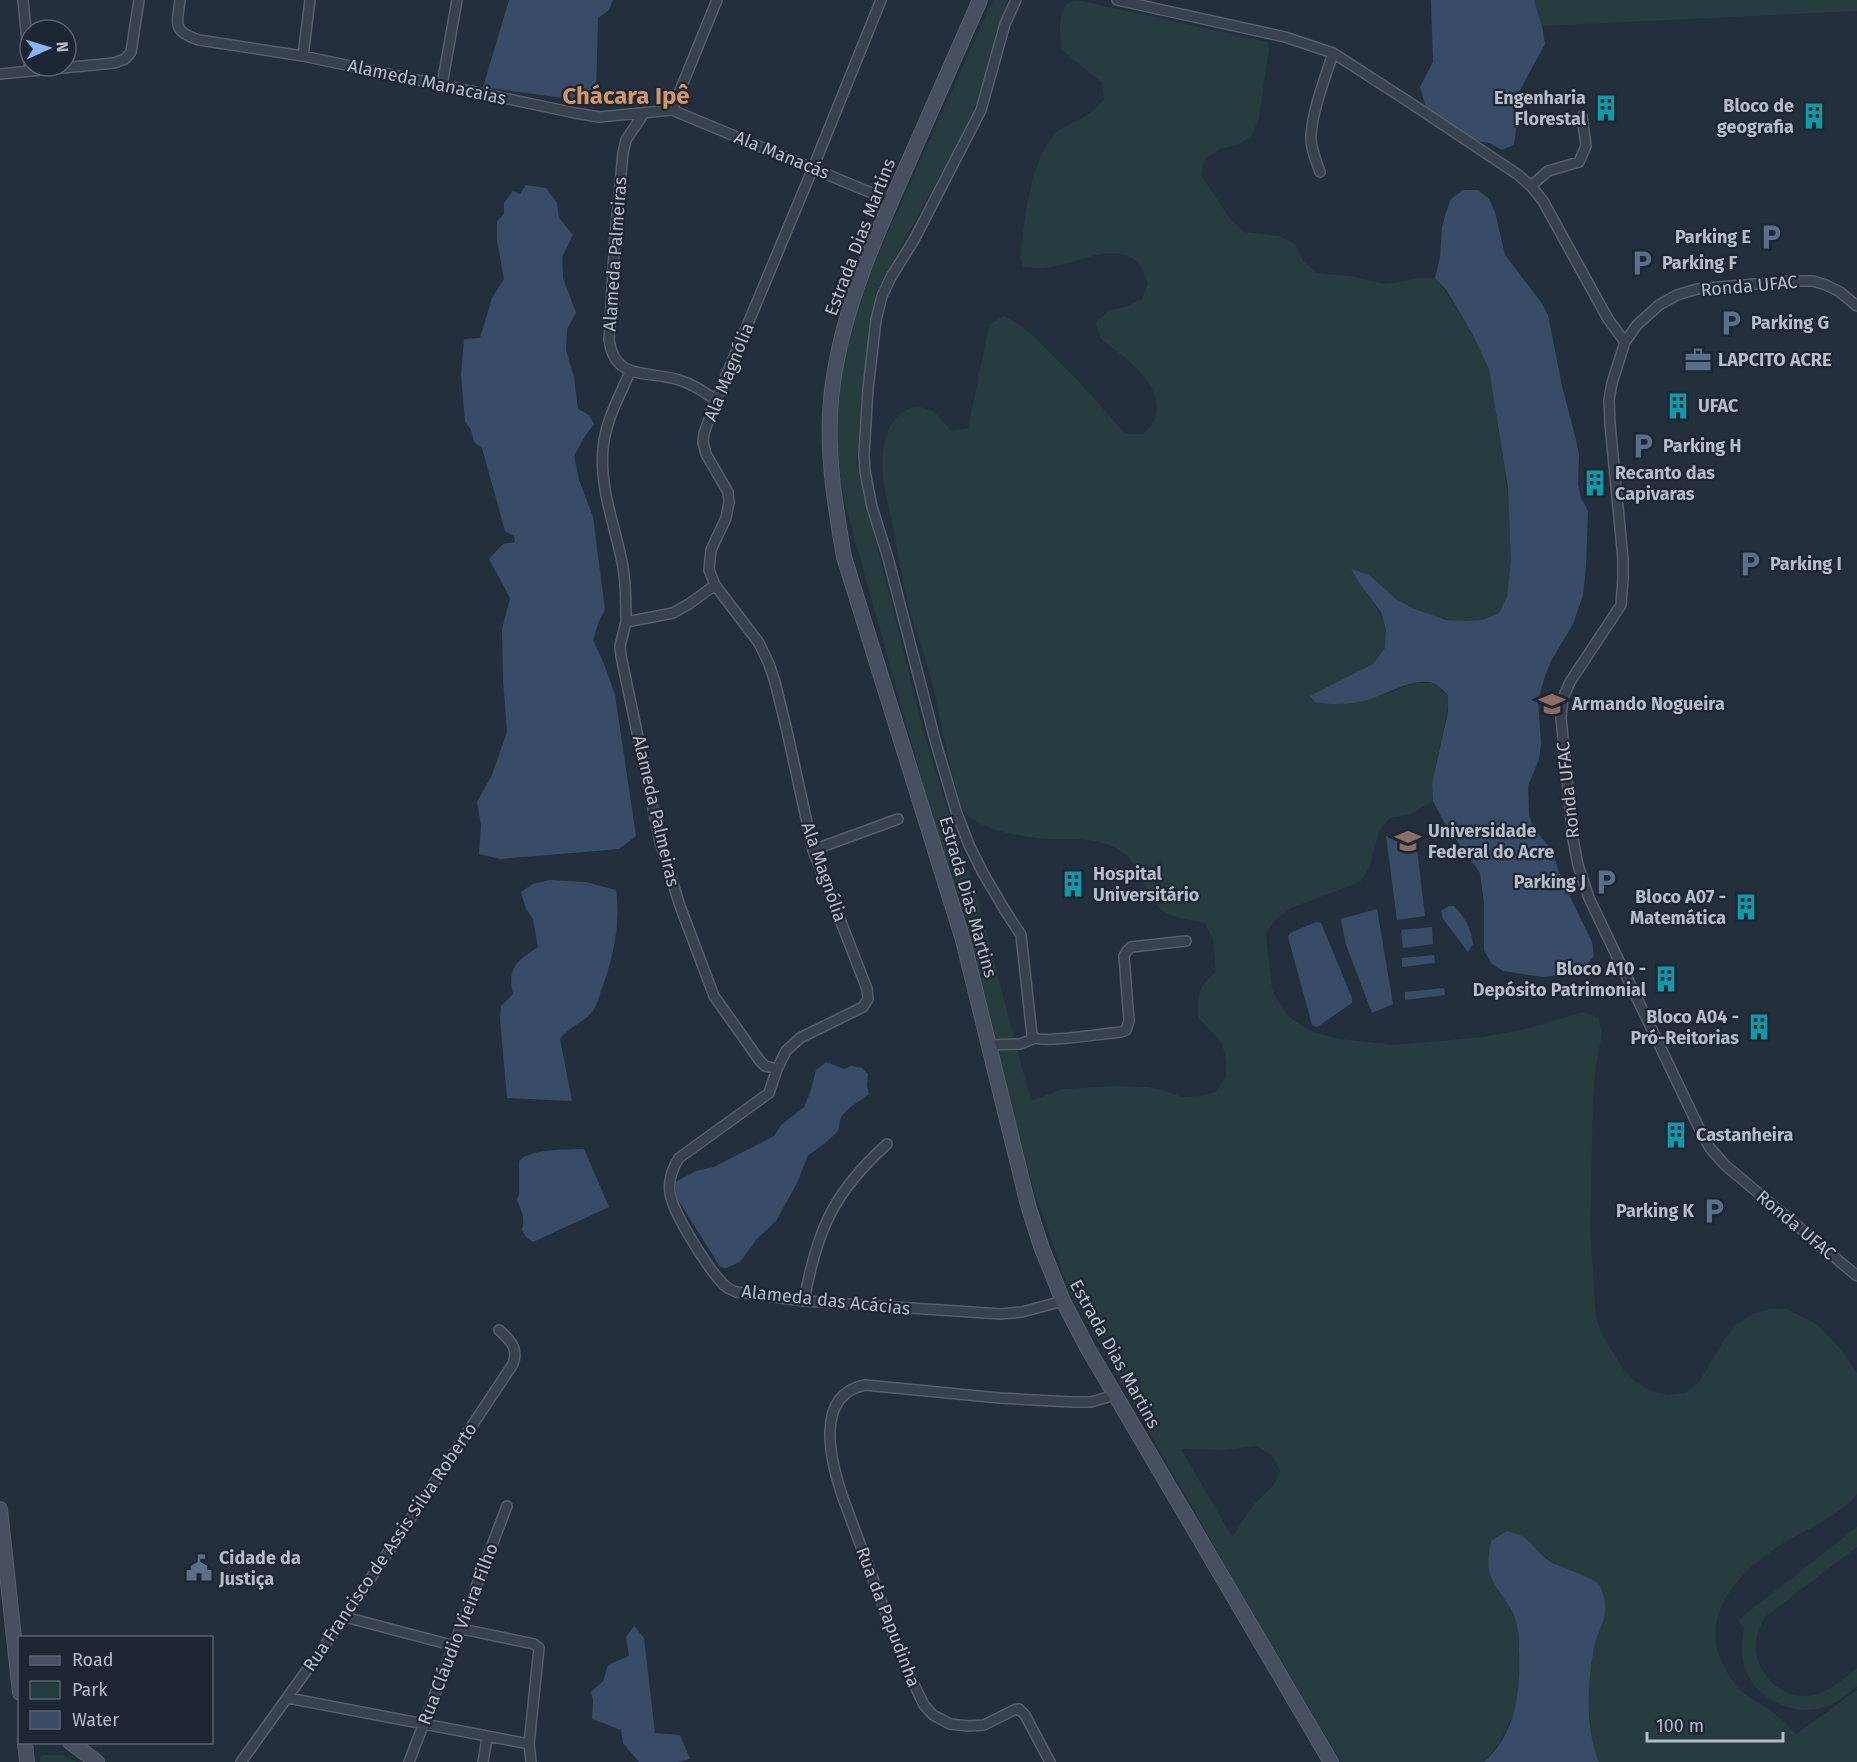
<svg xmlns="http://www.w3.org/2000/svg" width="1857" height="1762" font-family="'Fira Sans',sans-serif">
<style>
.green{fill:#263c3f;fill-rule:evenodd}
.water{fill:#394c67}
.lines{fill:none;stroke-linecap:round;stroke-linejoin:round}
.street-casing{stroke:#565f6c;stroke-width:12}
.secondary-casing{stroke:#565f6c;stroke-width:16}
.street{stroke:#38414e;stroke-width:9}
.secondary{stroke:#465061;stroke-width:14}
.labels{text-anchor:middle;dominant-baseline:central;stroke-width:4.5;stroke-linejoin:round;paint-order:stroke}
.street-label{font-size:18px;fill:#b4bcc9;stroke:#1d2633}
.poi-label{font-size:18px;font-weight:bold;fill:#b4bcc9;stroke:#1d2633;text-anchor:start}
.district-label{font-size:24px;font-weight:bold;fill:#d59563;stroke:#1d2633}
</style>
<rect width="100%" height="100%" fill="#242f3e"/>
<path class="green" d="M993 0H1008L977 103 950 157 875 294 856 462 922 725 943 797 974 886 1031 1101 1063 1089 1112 1086 1147 1087 1165 1091 1182 1097 1199 1096 1215 1092 1226 1077V1060L1222 1043 1198 1017C1198 994 1198 987 1216 971L1213 939 1205 923C1194 920 1180 919 1170 915 1141 902 1145 864 1118 849 1098 837 1074 840 1052 839 1027 838 978 831 963 810 959 803 957 792 955 784 946 753 941 722 934 691 929 668 921 647 914 625 905 594 899 560 893 528 887 498 876 464 887 434 892 418 907 404 924 408 935 410 944 422 951 431L968 428 989 325 1004 316C1025 326 1039 342 1055 358 1080 382 1103 408 1125 434H1143C1147 430 1153 425 1155 419 1165 383 1124 357 1100 338L1096 322 1109 310 1126 307 1142 299 1148 283C1145 277 1143 270 1140 265 1119 240 1080 262 1055 266 1044 269 1034 268 1023 267L1020 259C1025 220 1029 158 1058 131 1064 126 1072 124 1079 120 1089 114 1096 108 1104 99L1102 82 1075 61 1061 49C1060 35 1056 0 1077 0L1268 42 1269 49 1259 118 1252 135 1238 145 1220 149 1205 158 1201 175 1231 220 1244 232 1279 236 1295 244 1303 261 1317 273 1350 276 1384 284 1401 282 1418 278H1435C1446 291 1454 304 1463 319 1472 335 1482 349 1488 367 1494 384 1494 403 1497 421 1503 457 1526 587 1499 613 1477 633 1417 614 1396 599 1386 592 1378 583 1369 575L1360 584C1377 606 1403 642 1372 665 1355 677 1329 685 1310 697L1366 700 1416 683H1433L1448 695C1448 731 1430 764 1433 801L1409 815 1390 818 1379 831 1370 866 1360 882 1291 908 1276 919 1266 934 1272 989 1280 1005 1292 1019 1307 1029 1323 1035 1341 1039 1394 1045 1483 1037 1530 1028 1582 1012 1598 1017 1602 1034 1596 1065 1593 1100 1590 1231 1595 1303 1597 1321 1604 1338 1624 1370 1637 1383 1651 1391 1668 1395 1685 1393 1699 1382 1726 1337 1737 1324 1753 1314 1769 1309H1787L1818 1325 1842 1351 1857 1373V1493C1849 1509 1811 1528 1794 1537 1749 1562 1694 1610 1724 1666 1728 1674 1733 1683 1739 1689 1748 1698 1759 1703 1769 1709 1779 1716 1788 1726 1796 1734L1857 1690V1762H1599C1586 1725 1587 1687 1594 1648 1596 1640 1605 1618 1605 1613 1605 1603 1599 1591 1596 1582 1566 1570 1545 1561 1523 1537L1509 1606 1517 1623 1519 1640 1520 1677 1518 1695 1514 1713 1499 1744 1484 1762H1341L1237 1586 1070 1293 1032 1184 977 978 844 500 835 434 840 365 861 292ZM1257 1446 1272 1455 1280 1471 1273 1486 1254 1504 1232 1537 1181 1449 1223 1450Z
M1534 0H1857V11L1542 26Z
M1857 1527V1547L1765 1617C1760 1627 1755 1636 1756 1648 1757 1675 1781 1698 1809 1696 1827 1694 1843 1679 1857 1668V1686C1849 1692 1840 1701 1830 1705 1798 1719 1758 1702 1745 1669 1740 1655 1742 1641 1744 1627L1738 1620Z
M45 1755H62L78 1762H40V1757Z"/>
<path class="water" d="M509 0H613L609 10 598 18 596 93 585 101 483 87Z
M1431 0H1534L1542 26 1545 44 1514 101 1516 130 1514 145 1502 150 1489 143 1473 140 1426 108 1420 87 1433 62Z
M526 185 546 188 557 203 559 218 573 235 562 257 563 278 576 313 567 329 566 350 574 378 578 409 589 415 594 424 585 436 574 456 579 480 593 517 605 610 599 621 593 640 604 664 615 695 636 836 619 849 500 859 479 854 481 825 477 802 492 775 507 732 503 679 502 629 510 598 489 559 503 544 515 542 514 536 505 531 482 448 474 442 471 430 465 421 461 375 464 339 480 338 492 298 504 279 497 240V221L504 214V203L513 191 520 194Z
M1463 190H1478L1489 199 1495 212 1505 255 1541 302 1548 315 1562 386 1576 440 1579 455 1578 484 1581 498 1588 511 1586 567 1583 595 1573 624 1551 661 1545 676 1538 700 1541 744 1539 759 1528 786 1529 815 1534 829 1552 850 1561 878 1592 942 1594 956 1585 967 1558 975 1543 977 1503 971 1491 963 1484 950V903L1480 873 1445 824 1433 801 1432 783 1448 712V695C1444 691 1438 685 1433 683 1412 677 1385 696 1366 700 1349 705 1331 705 1315 702L1310 696 1373 664 1385 648 1386 630 1381 612 1360 584 1351 569 1369 575 1396 599 1412 608 1446 620 1466 621 1483 620 1499 613 1507 597 1511 561 1508 488 1489 369 1473 335 1447 291 1435 278 1440 258 1442 227 1446 212 1451 199Z
M1415 833 1425 916 1397 920 1386 836Z
M550 880 586 882 616 890C621 925 613 958 601 991 599 997 596 1007 592 1012 583 1023 570 1026 560 1039L572 1101 507 1098 500 1019 501 1006 513 994C507 967 517 961 538 947L533 919 526 909 521 892 533 884Z
M1449 906H1454C1465 917 1471 929 1473 944L1468 952 1443 919 1441 911Z
M1377 909 1393 1004 1372 1013 1346 945 1341 919Z
M1316 922 1321 923 1352 998V1003L1317 1027 1312 1025 1288 937 1290 933Z
M1432 927 1433 944 1403 948 1401 930Z
M1434 955 1435 963 1402 967V958Z
M1444 988 1445 995 1405 1000V992Z
M826 1062 844 1069 851 1066 862 1068 868 1074 867 1086 869 1094C860 1101 848 1107 842 1116 839 1120 840 1126 838 1130 835 1136 814 1152 808 1155L797 1183 776 1221 757 1239 740 1262 726 1268 720 1267 677 1198 675 1182 696 1171 714 1167 774 1136 781 1125 804 1107 810 1093 816 1070Z
M584 1149 609 1207 533 1242 526 1237 522 1230C525 1218 522 1211 517 1200L519 1194V1161C532 1148 566 1150 584 1149Z
M1507 1531C1512 1533 1519 1534 1524 1537 1533 1545 1540 1555 1551 1562 1560 1567 1593 1578 1597 1583 1604 1590 1606 1603 1605 1613 1604 1623 1596 1637 1594 1648 1587 1686 1585 1726 1599 1762H1484C1516 1735 1521 1689 1519 1650 1519 1641 1519 1631 1516 1622 1512 1605 1498 1593 1491 1577 1486 1566 1489 1552 1491 1541Z
M634 1626 644 1638 655 1733 680 1735 690 1759 678 1762H639L623 1743 621 1730 592 1719 593 1700 591 1692 603 1681 608 1665 629 1656 626 1637Z"/>
<g class="lines">
<g class="street-casing">
<path id="street" d="M23 0 30 71
M180 0C177 25 172 31 199 40L303 56 575 113 599 117 672 110 891 201
M881 0 813 168 716 400 704 433 703 442 706 454 728 492 729 502 726 518 711 550 709 570 715 585 759 643 769 664 775 682 787 731 813 850 867 989 868 999 863 1007 800 1038 786 1051 777 1069 769 1093 679 1158C672 1169 668 1180 670 1193 673 1214 709 1270 724 1285 728 1289 732 1290 736 1292L804 1301 1001 1314 1022 1312 1063 1301
M1016 0 1005 24 981 110 914 240 891 277 882 296 876 320 868 389 864 454 865 471 872 507 888 558 935 740 956 811 969 845 983 873 1006 912 1021 935 1032 1035C1033 1036 1034 1037 1035 1038 1045 1043 1107 1033 1121 1032L1126 1030 1129 1021 1124 956 1127 951 1131 947 1186 941
M1117 0 1285 37 1333 53 1409 102 1517 174 1531 186 1543 201 1608 319 1625 342
M303 56 310 0
M0 74 114 63 125 59 131 52 139 0
M442 85 457 0
M672 110 717 0
M644 113 626 140 623 153 615 237 609 340C615 382 649 370 679 380 693 384 704 392 716 400
M1320 172C1316 160 1310 147 1311 135 1313 108 1325 79 1333 53
M1531 186 1548 171 1579 162 1586 146 1582 116
M1857 306 1840 292 1826 285 1813 281H1788L1697 289 1677 295 1659 305 1637 325 1625 342 1612 383 1609 400 1610 424 1623 559V578L1621 605 1570 682 1563 698 1561 718 1573 839 1578 865 1589 898 1700 1130 1710 1148 1725 1165 1857 1276
M715 585 689 604 673 613 626 622 620 646 621 656 660 842 680 906 714 996 760 1061 765 1066 777 1069
M626 622C626 603 626 585 623 567 616 528 599 489 603 449 605 422 619 397 630 372
M813 850 898 819
M990 1045 1020 1044 1035 1038
M804 1301C817 1230 833 1193 887 1144
M345 1617 455 1646
M462 1629 534 1644 539 1648 529 1744 531 1762
M288 1698 529 1744
M241 1762 345 1617 513 1364C519 1348 510 1340 499 1330
M409 1762 507 1506
M483 1762 487 1738
M1050 1762 1025 1715 1019 1709 1014 1710 984 1725 968 1726 950 1724 933 1715 924 1705 906 1668 843 1498C831 1463 813 1395 865 1385L999 1398 1072 1402H1091L1115 1395"/>
</g>
<g class="secondary-casing">
<path id="secondary" d="M980 0C955 57 930 114 905 170 872 244 839 318 831 399 826 451 835 505 844 557L963 940 1028 1205 1041 1246 1063 1301 1087 1347 1331 1762
M0 1509 20 1693
M25 1742 27 1762
M70 1742 97 1762"/>
</g>
<use href="#street" class="street"/>
<use href="#secondary" class="secondary"/>
</g>
<defs>
<g id="building-bare" transform="scale(2.07)"><path d="M-4-6H4V6H1V3H-1V6H-4ZM-2.5-4.3h1.7v1.8h-1.7ZM.8-4.3h1.7v1.8H.8ZM-2.5-1h1.7V.8h-1.7ZM.8-1h1.7V.8H.8Z" fill="#0f9aa8" stroke="#1d2633" stroke-width="2.5" paint-order="stroke"/></g>
<g id="parking-bare" transform="scale(2.07)"><path d="M-3.5-5.5H1a3.5 3.5 0 0 1 0 7H-1V5.5H-3.5ZM-1-3.4V-.6H.8a1.4 1.4 0 0 0 0-2.8Z" fill="#5c6f8a" stroke="#1d2633" stroke-width="2.5" paint-order="stroke"/></g>
<g id="office-bare" transform="scale(2.07)"><path d="M-6-3h4V-5.5h4V-3h4V5H-6ZM-1-4.5V-3h2v-1.5ZM-6 0V1H6V0Z" fill="#5c6f8a" stroke="#1d2633" stroke-width="2.5" paint-order="stroke"/></g>
<g id="school-bare" transform="scale(2.07)"><path d="M0-5L7-2L0 1L-7-2ZM-4 1L0 2.5L4 1V4Q0 6-4 4Z" fill="#8d6e63" stroke="#1d2633" stroke-width="2.5" paint-order="stroke"/></g>
<g id="university-bare" transform="scale(2.07)"><path d="M0-5L7-2L0 1L-7-2ZM-4 1L0 2.5L4 1V4Q0 6-4 4Z" fill="#8d6e63" stroke="#1d2633" stroke-width="2.5" paint-order="stroke"/></g>
<g id="civic-bare" transform="scale(2.07)"><path d="M-.6-6.5H3V-4.5H.6V-3L4-1V1h2V6H-6V1h2V-1L-.6-3ZM-1.2 2.5V6h2.4V2.5Z" fill="#5c6f8a" stroke="#1d2633" stroke-width="2.5" paint-order="stroke"/></g>
</defs>
<g fill-rule="evenodd">
<use href="#building-bare" x="1606" y="108"/>
<use href="#building-bare" x="1814" y="116"/>
<use href="#parking-bare" x="1771" y="237"/>
<use href="#parking-bare" x="1642" y="263"/>
<use href="#parking-bare" x="1731" y="323"/>
<use href="#office-bare" x="1698" y="360"/>
<use href="#building-bare" x="1678" y="406"/>
<use href="#parking-bare" x="1643" y="446"/>
<use href="#building-bare" x="1595" y="483"/>
<use href="#parking-bare" x="1750" y="564"/>
<use href="#school-bare" x="1552" y="704"/>
<use href="#university-bare" x="1408" y="841"/>
<use href="#parking-bare" x="1606" y="882"/>
<use href="#building-bare" x="1073" y="884"/>
<use href="#building-bare" x="1746" y="907"/>
<use href="#building-bare" x="1666" y="979"/>
<use href="#building-bare" x="1759" y="1027"/>
<use href="#building-bare" x="1676" y="1135"/>
<use href="#parking-bare" x="1714" y="1211"/>
<use href="#civic-bare" x="199" y="1568"/>
</g>
<g class="labels">
<g class="street-label">
<text transform="translate(427 82) rotate(12)">Alameda Manacaias</text>
<text transform="translate(782 155) rotate(22)">Ala Manacás</text>
<text transform="translate(860 237) rotate(-69)">Estrada Dias Martins</text>
<text transform="translate(615 254) rotate(-86)">Alameda Palmeiras</text>
<text transform="translate(1749 286) rotate(-5)">Ronda UFAC</text>
<text transform="translate(729 372) rotate(-68)">Ala Magnólia</text>
<text transform="translate(1568 790) rotate(-96)">Ronda UFAC</text>
<text transform="translate(656 811) rotate(77)">Alameda Palmeiras</text>
<text transform="translate(824 872) rotate(71)">Ala Magnólia</text>
<text transform="translate(968 897) rotate(74)">Estrada Dias Martins</text>
<text transform="translate(1796 1225) rotate(40)">Ronda UFAC</text>
<text transform="translate(826 1300) rotate(6)">Alameda das Acácias</text>
<text transform="translate(1115 1354) rotate(61)">Estrada Dias Martins</text>
<text transform="translate(390 1547) rotate(-56)">Rua Francisco de Assis Silva Roberto</text>
<text transform="translate(888 1617) rotate(69)">Rua da Papudinha</text>
<text transform="translate(458 1634) rotate(-69)">Rua Cláudio Vieira Filho</text>
</g>
<g class="poi-label">
<text x="1586" y="98" text-anchor="end">Engenharia<tspan x="1586" dy="21">Florestal</tspan></text>
<text x="1794" y="106" text-anchor="end">Bloco de<tspan x="1794" dy="21">geografia</tspan></text>
<text x="1751" y="237" text-anchor="end">Parking E</text>
<text x="1662" y="263">Parking F</text>
<text x="1751" y="323">Parking G</text>
<text x="1718" y="360">LAPCITO ACRE</text>
<text x="1698" y="406">UFAC</text>
<text x="1663" y="446">Parking H</text>
<text x="1615" y="473">Recanto das<tspan x="1615" dy="21">Capivaras</tspan></text>
<text x="1770" y="564">Parking I</text>
<text x="1572" y="704">Armando Nogueira</text>
<text x="1428" y="831">Universidade<tspan x="1428" dy="21">Federal do Acre</tspan></text>
<text x="1093" y="874">Hospital<tspan x="1093" dy="21">Universitário</tspan></text>
<text x="1586" y="882" text-anchor="end">Parking J</text>
<text x="1726" y="897" text-anchor="end">Bloco A07 -<tspan x="1726" dy="21">Matemática</tspan></text>
<text x="1646" y="969" text-anchor="end">Bloco A10 -<tspan x="1646" dy="21">Depósito Patrimonial</tspan></text>
<text x="1739" y="1017" text-anchor="end">Bloco A04 -<tspan x="1739" dy="21">Pró-Reitorias</tspan></text>
<text x="1696" y="1135">Castanheira</text>
<text x="1694" y="1211" text-anchor="end">Parking K</text>
<text x="219" y="1558">Cidade da<tspan x="219" dy="21">Justiça</tspan></text>
</g>
<g class="district-label">
<text x="626" y="96">Chácara Ipê</text>
</g>
</g>
<rect x="18" y="1636" width="195" height="108" fill="#1d2633" stroke="#59626f" stroke-width="1.5"/>
<rect x="30" y="1656" width="30" height="9" fill="#465061" stroke="#59626f" stroke-width="1.5"/>
<text x="72" y="1666" font-size="18" fill="#b4bcc9">Road</text>
<rect x="30" y="1681" width="30" height="18" fill="#263c3f" stroke="#59626f" stroke-width="1.5"/>
<text x="72" y="1696" font-size="18" fill="#b4bcc9">Park</text>
<rect x="30" y="1711" width="30" height="18" fill="#394c67" stroke="#59626f" stroke-width="1.5"/>
<text x="72" y="1726" font-size="18" fill="#b4bcc9">Water</text>
<g transform="translate(48 48) rotate(86)"><circle r="28" fill="#1d2633" stroke="#59626f" stroke-width="1.5"/>
<path d="M0-4.5L10 22L0 15L-10 22Z" fill="#8ab4f8"/>
<text y="-9" font-size="16" font-weight="bold" text-anchor="middle" fill="#b4bcc9">N</text>
</g>
<path d="M1647 1732v9h136v-9" fill="none" stroke="#b4bcc9" stroke-width="3"/>
<text x="1656" y="1732" font-size="18" fill="#b4bcc9" stroke="#1d2633" stroke-width="4.5" paint-order="stroke">100 m</text>
</svg>
